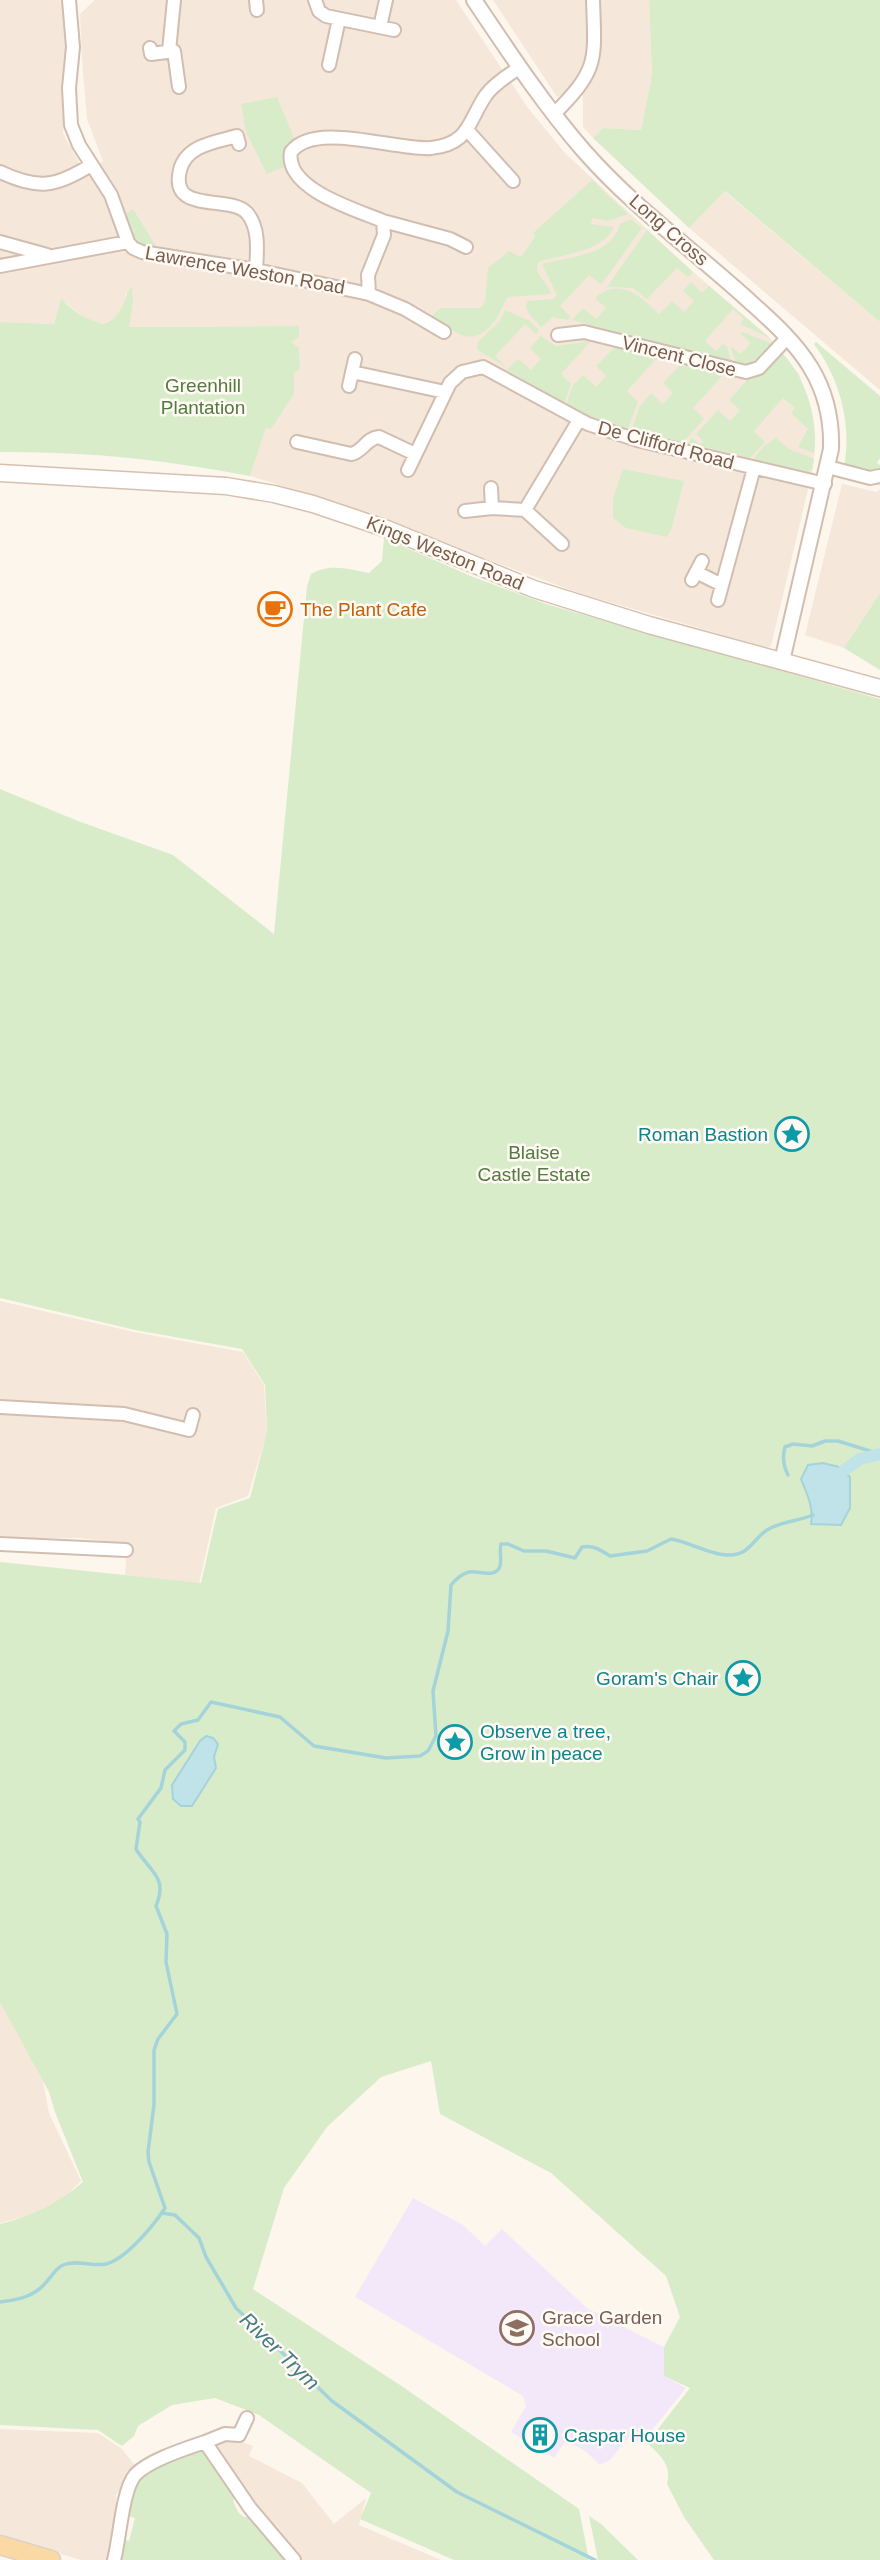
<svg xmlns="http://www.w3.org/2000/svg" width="880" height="2560" font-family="Helvetica,sans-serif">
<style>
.residential{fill:#f5e8da}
.education{fill:#f3e8fa}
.green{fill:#d8ecc9}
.water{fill:#bfe3e8;stroke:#a5d3da;stroke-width:2}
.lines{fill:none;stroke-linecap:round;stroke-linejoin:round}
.stream{stroke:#a5d3da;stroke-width:3.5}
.canal{stroke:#bfe3e8;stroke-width:12}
.minor-casing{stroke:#d1beb0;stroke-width:16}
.tertiary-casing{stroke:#d1beb0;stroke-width:18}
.secondary-casing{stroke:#d6c0b0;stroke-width:19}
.primary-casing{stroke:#dad1cd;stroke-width:21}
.minor{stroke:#fff;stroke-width:12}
.tertiary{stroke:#fff;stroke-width:14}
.secondary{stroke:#fff;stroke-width:16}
.primary{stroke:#fbd9a5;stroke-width:18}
.labels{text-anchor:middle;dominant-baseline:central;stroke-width:5;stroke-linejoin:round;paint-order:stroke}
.street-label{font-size:19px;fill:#7a5c4d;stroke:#fffaf3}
.park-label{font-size:19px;fill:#537a41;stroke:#fffaf3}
.food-label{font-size:19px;fill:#c56008;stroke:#fffaf3;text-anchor:start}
.culture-label{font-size:19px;fill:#0d838f;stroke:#fffaf3;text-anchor:end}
.education-label{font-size:19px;fill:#785e54;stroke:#fffaf3;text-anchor:start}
.water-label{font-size:21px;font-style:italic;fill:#437c86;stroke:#fffaf3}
</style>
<rect width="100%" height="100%" fill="#fdf6ec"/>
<path class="residential" d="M0 0H59L65 4 67 57 63 133 85 173 103 161 87 119 82 59 80 14 95 0H456L528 108 565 153 693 272 770 338 799 374 810 407 813 423 815 447 813 468 771 646 767 648 582 594 309 494 250 476 266 428 294 382V374L300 369 299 349 291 342 298 326 128 327 133 302 126 293 124 307 119 315 103 324 86 319 61 299 54 324 0 322Z
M493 0H649L652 74 641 130 603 128 593 138 583 127V93L574 85 569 92 557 97Z
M724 191 880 322V390L689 228Z
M842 484 877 492 880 489V593L844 648 805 635Z
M0 1301 134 1332 243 1352 264 1385 267 1432 248 1496 216 1508 199 1584 125 1575 127 1544 79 1538H0Z
M0 1991 38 2055 49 2113 81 2181 62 2199 30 2215 0 2223Z
M0 2429 98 2433 122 2449 137 2468 116 2495V2533L108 2560H81L0 2536Z
M230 2438 253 2446 249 2456 302 2483 334 2524 366 2498 359 2525 441 2560H297L211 2449 214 2444Z"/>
<path class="education" d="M413 2198 463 2225 485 2246 502 2229 588 2309 664 2347V2376L686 2388 640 2445 629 2437 610 2460 600 2465 585 2451 569 2442 564 2443 554 2458 511 2432 526 2406 523 2396 355 2297Z"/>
<path class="green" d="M649 0H880V322L725 191 689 228 593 138 603 128 641 130 652 74Z
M277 97 294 138C285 146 282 154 286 166L267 174 246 132 241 104Z
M592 180 628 214 608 221 592 218 591 224 614 227C601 253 562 254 538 262L537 271 551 292 550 294 508 297C502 305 500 315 494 322 470 350 456 332 432 316L441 308H480L485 302 488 268 509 251 521 257 535 237 533 233Z
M133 209 159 251C132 247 132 238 124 215Z
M631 219 642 228 604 281 601 284 589 275 560 306 571 317 568 320 553 317 541 327 529 314 526 307 527 301 554 299 557 295 542 264C570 256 611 257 620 224Z
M647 230 693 272 688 277 677 268 647 299 633 288 607 287Z
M691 282 702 293 709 286 770 338 740 324 744 319 733 309 705 341 716 351 723 344 727 347 732 363 572 320 583 308 596 319 606 308 595 298C620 276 641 297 659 314L672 301 684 312 694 301 683 291Z
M132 286 133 302 129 327 299 326V337L291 342 299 348 300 369 294 374V394L271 429 266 428 250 476C168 460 84 451 0 452V322L54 324 61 298C73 312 86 319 103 324 127 314 120 302 132 286Z
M505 310 530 321 539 330 536 334 525 324 495 356 506 367 477 350 478 342 499 322Z
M742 332 773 344 751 364 736 363 730 346 741 354 751 343 740 333Z
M541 336 556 346 591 341 561 374 571 384 564 404 507 370 515 361 520 360 531 370 541 359 530 348Z
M816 342 880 396V458L877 463 880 465V470L873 473 844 467C852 424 840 379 814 344Z
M615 347 657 358 627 391 638 402 628 429 588 416 566 405 573 385 583 375 596 387 606 376 596 366Z
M783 354C806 379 819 420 814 453L798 447 808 429 791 413 795 408 783 398 754 431 765 442 750 458 688 443 692 438 700 444 704 442 696 434 718 410 730 421 740 410 729 400 748 379 765 373Z
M686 363 723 375 693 408 704 419 682 443 632 429 640 406 651 393 663 404 673 393 663 383 680 365Z
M776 438 789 449 814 459 812 469 809 472 756 460 755 457 764 446Z
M623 469 684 481 671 530 667 537 626 528 613 518V498Z
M384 538 473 577 549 605 880 699V2560H714L684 2517 667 2484C672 2465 660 2455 647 2443L690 2388 664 2376V2347L680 2317 666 2276 551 2173 440 2114 431 2061 381 2077 327 2127 284 2188 253 2289 403 2387 579 2509 589 2560H454L360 2519 371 2493 259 2415 215 2398 172 2405 138 2426 134 2436 122 2446 98 2430 0 2425V2224C32 2216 58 2203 83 2182L55 2112 49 2092 0 2002V1562L201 1583 218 1509 250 1498 267 1431 265 1385 242 1349 135 1330 0 1298V789L78 821 173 855 274 934 307 586 311 574C330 563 348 569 369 573L382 561Z
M880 593V670L844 648Z
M203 2449 236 2494 233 2501 238 2512 244 2517 252 2516 287 2560H118L123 2540 129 2541 135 2518 128 2516C137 2460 156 2465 203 2449Z
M589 2516 601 2524 638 2560H598Z"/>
<path class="water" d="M823 1463 839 1467 850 1477V1508L841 1525 811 1524C814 1508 807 1494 801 1479L808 1465Z
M206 1736 213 1738 218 1744 214 1757 216 1768 192 1806H181L173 1799 172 1785 200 1741Z"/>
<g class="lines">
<path class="stream" d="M788 1475C783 1465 782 1457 785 1447L793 1444 812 1446 825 1441H838L880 1454
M162 2213 175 2215 199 2238 206 2257 236 2308 332 2401 457 2492 595 2560
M0 2302C19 2300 36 2296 48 2280 53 2275 56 2268 63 2265 76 2259 93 2267 106 2264 126 2259 154 2225 165 2208L149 2162 148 2152 154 2105V2050L158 2039 177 2014 166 1962 167 1934 156 1906C168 1877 151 1873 136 1849L140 1822 138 1819 161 1788 165 1770 185 1750V1742L174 1731 181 1724 198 1720 211 1702 280 1717 314 1746 386 1758 420 1756 428 1751 436 1736 433 1691 448 1631 451 1585C456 1579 461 1574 469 1572 478 1570 496 1579 500 1566 502 1559 499 1550 501 1544H508L524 1551H546L575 1558 582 1547C593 1545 601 1550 610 1556L647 1551 671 1539C690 1542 709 1555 728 1555 749 1556 752 1540 767 1530 779 1522 799 1521 813 1515"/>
<path class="canal" d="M843 1471 860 1459 880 1454"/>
<g class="minor-casing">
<path id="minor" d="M69 0 73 47 69 88 71 125 79 145 111 195 128 242 133 248 142 252 256 270 369 294 405 309 444 332
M256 0 257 10
M315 0 319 11 326 16 394 30
M380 27 386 0
M150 48 151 54 174 51 179 87
M169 51 174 0
M329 65 339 19
M554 114C599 69 595 61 593 0
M468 131 513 181
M239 144 237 136C216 142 186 145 180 170 169 215 229 194 247 213 260 228 257 252 256 270
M0 172C38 190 56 187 91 165
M383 221 450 239 466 247
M0 242 47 255
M0 266 128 242
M369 294 368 275 384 235 383 221C357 210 284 189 291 152 314 120 397 151 431 148 470 144 468 121 486 95 494 84 508 75 519 68
M558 335 584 332 746 372 759 368 788 337
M352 372 445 392
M349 386 355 359
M297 442 351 454C363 452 366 438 379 437L415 454
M828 467 870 478 880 476
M408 470 450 383 462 372 483 367 588 424 637 440 825 484
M491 488 492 508
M525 510 579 420
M465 511 492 508 525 510 562 544
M696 572 722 585
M692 580 702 561
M718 600 754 468
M0 1407 124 1414 189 1430 193 1415
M0 1544 126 1550
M205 2442 225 2434 239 2435 247 2418
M114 2560C120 2538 122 2491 135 2475 149 2460 185 2449 205 2442L250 2508 294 2560"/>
</g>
<g class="tertiary-casing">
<path id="tertiary" d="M474 0C509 52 543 104 584 151 632 206 692 249 746 298 769 319 794 340 811 368 826 393 832 420 831 449L782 661"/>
</g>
<g class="secondary-casing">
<path id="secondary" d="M0 473 226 486 274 494 313 504 387 529 534 589 649 625 880 688"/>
</g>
<g class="primary-casing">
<path id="primary" d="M0 2545 51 2560"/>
</g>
<use href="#minor" class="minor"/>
<use href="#tertiary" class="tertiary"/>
<use href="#secondary" class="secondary"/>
<use href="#primary" class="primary"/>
</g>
<defs>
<g id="cafe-ring" transform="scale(1.75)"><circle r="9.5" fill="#fffaf3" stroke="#e8710a" stroke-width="1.5"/><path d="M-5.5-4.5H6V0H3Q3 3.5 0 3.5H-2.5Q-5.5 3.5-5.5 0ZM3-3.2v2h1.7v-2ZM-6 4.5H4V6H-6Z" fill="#e8710a"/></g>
<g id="sight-ring" transform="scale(1.75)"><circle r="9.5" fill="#fffaf3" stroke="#0f9aa8" stroke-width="1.5"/><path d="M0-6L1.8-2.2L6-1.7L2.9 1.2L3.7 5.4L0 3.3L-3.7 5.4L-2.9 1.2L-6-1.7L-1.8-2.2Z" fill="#0f9aa8"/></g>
<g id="school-ring" transform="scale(1.75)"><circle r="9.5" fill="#fffaf3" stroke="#8d6e63" stroke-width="1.5"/><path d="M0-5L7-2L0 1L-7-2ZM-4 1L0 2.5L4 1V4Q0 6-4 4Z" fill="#8d6e63"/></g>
<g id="building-ring" transform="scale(1.75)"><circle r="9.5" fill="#fffaf3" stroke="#0f9aa8" stroke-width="1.5"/><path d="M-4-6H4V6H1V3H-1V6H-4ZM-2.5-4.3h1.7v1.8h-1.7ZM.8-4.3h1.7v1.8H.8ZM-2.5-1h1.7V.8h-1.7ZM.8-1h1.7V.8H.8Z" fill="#0f9aa8"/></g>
</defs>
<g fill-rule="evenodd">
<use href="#cafe-ring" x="275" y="609"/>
<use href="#sight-ring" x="792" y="1134"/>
<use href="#sight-ring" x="743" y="1678"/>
<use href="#sight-ring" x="455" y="1742"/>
<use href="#school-ring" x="517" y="2328"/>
<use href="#building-ring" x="540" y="2435"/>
</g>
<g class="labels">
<g class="street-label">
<text transform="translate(669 230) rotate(41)">Long Cross</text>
<text transform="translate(245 270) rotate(10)">Lawrence Weston Road</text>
<text transform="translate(679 356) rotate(14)">Vincent Close</text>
<text transform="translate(666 445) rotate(15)">De Clifford Road</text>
<text transform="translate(445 553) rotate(22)">Kings Weston Road</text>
</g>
<g class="park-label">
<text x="203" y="385">Greenhill<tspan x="203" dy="22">Plantation</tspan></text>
<text x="534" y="1152">Blaise<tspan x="534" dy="22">Castle Estate</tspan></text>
</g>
<g class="food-label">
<text x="300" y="609">The Plant Cafe</text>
</g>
<g class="culture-label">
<text x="768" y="1134">Roman Bastion</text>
<text x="718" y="1678">Goram's Chair</text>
<text x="480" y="1731" text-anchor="start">Observe a tree,<tspan x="480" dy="22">Grow in peace</tspan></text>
<text x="564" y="2435" text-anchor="start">Caspar House</text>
</g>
<g class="education-label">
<text x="542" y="2317">Grace Garden<tspan x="542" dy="22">School</tspan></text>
</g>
<g class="water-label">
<text transform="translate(280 2351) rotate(44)">River Trym</text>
</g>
</g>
</svg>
